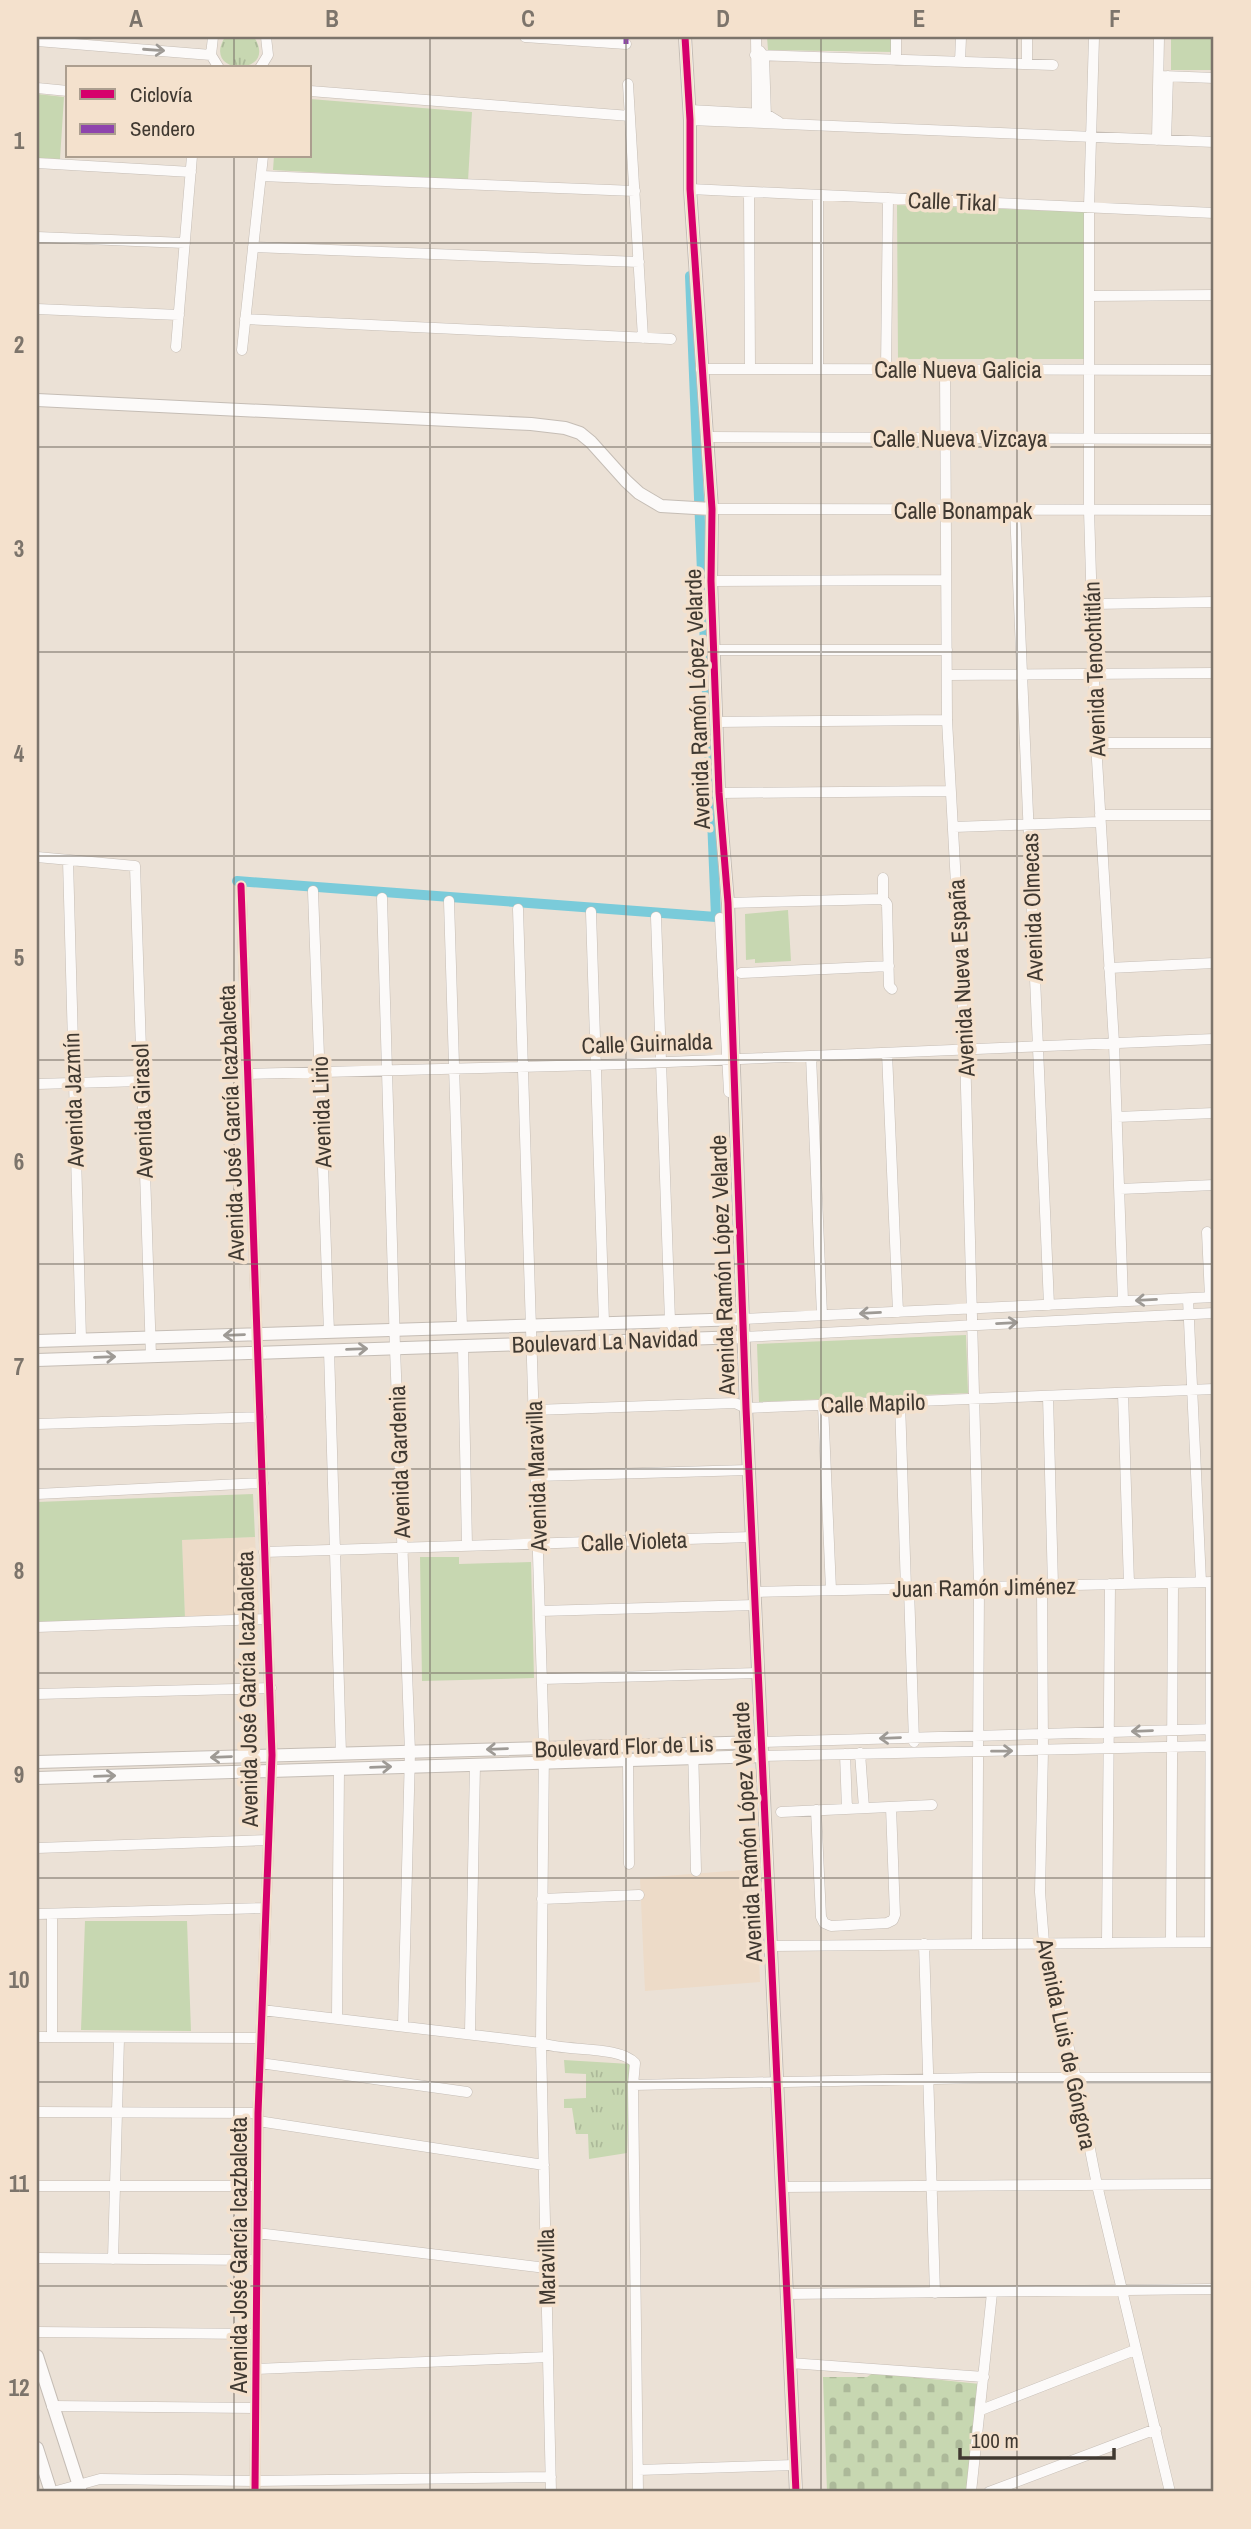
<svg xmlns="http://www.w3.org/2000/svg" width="1251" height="2529" font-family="'Archivo Narrow',sans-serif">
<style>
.built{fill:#eddbc8}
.grass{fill:url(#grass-tufts)}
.cemetery{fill:url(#cemetery-stones)}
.park{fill:#c7d7b1}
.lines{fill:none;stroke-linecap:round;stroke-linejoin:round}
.canal{stroke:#7acbda;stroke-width:10}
.minor-casing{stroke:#c5bdb5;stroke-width:11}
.tertiary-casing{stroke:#c5bdb5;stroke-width:14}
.minor{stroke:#fcfaf9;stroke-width:10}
.tertiary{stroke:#fcfaf9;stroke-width:12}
.quiet{stroke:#8e44ad;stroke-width:5;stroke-dasharray:10 5;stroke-linecap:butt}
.cycleway-casing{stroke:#f4e1cd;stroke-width:11}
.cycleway{stroke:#d6006c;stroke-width:7}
.oneway{stroke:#9e9a95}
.grid{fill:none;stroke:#7c746b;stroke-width:2;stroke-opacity:0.55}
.labels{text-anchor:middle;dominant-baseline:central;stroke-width:7;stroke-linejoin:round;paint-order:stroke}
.street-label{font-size:23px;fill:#403931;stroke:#f4e1cd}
.neatline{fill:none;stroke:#7c746b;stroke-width:2.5}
.grid-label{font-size:23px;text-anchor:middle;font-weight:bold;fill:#7c746b}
</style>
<defs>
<pattern id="grass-tufts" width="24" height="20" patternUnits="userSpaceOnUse" patternTransform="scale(1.75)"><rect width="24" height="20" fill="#c7d7b1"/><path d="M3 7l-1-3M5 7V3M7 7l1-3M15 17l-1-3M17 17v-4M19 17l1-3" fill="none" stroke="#acb999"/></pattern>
<pattern id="cemetery-stones" width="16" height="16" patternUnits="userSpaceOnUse" patternTransform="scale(1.75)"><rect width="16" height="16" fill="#c7d7b1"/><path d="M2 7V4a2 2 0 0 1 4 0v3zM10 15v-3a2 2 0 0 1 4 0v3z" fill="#acb999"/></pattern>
</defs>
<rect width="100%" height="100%" fill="#ebe1d6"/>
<path class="built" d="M255 1537 259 1614 185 1618 182 1540Z
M755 1869 760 1982 645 1991 640 1878Z"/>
<path class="grass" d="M225 37H254C280 76 200 77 225 37Z
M564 2060 630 2064 627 2153 589 2159 588 2134H576L572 2108H564V2099L586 2098V2074L565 2073Z"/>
<path class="cemetery" d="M873 2373 980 2384 967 2492H827L823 2377H867Z"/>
<path class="park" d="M767 37H892V52L768 50Z
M1171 37H1214V70H1171Z
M37 94 64 97 60 159 37 158Z
M310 99 472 112 468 181 273 170 274 156H310Z
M897 205 1087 212V359H898Z
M788 910 791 961 755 963V959L746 960 745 914Z
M966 1335 968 1393 759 1402 757 1344Z
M253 1494 255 1537 182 1540 185 1618 37 1623V1502Z
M420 1557H459V1564L531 1562 534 1678 422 1681Z
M85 1921H187L191 2031 81 2030Z"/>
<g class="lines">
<path class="canal" d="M237 881 716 917 690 276"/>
<g class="minor-casing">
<path id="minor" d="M213 37 211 55 219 68
M525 37 626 44
M756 37 757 120
M1094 37 1089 207V510L1096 743 1114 1043 1123 1301
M37 41 211 55
M760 51 764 56 766 118
M755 55 1053 65
M896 60V37
M960 62 961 37
M1027 64V37
M260 68 268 55 266 37
M1163 76 1214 78
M628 84 643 338
M37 88 68 91
M310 91 630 116
M690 110 766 114 779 122
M690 120 1214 142
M1157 140 1159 37
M1166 140 1168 76
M37 163 191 172
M261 176 635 191
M690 189 1214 213
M749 192 750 369
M37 237 185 243
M253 247 639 262
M1089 296 1214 295
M37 309 179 315
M245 319 671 339
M176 347 192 156
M242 350 263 156
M701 369 1214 370
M818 369V195
M886 369 888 198
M945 369 947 720 965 1049 979 1586 977 1944
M706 437 1214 439
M712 509 1214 510
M1015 510 1049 1305
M711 581 946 580
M1093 604 1214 602
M714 650H947
M947 675 1214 673
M716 722 947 720
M1096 743H1214
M719 793 950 791
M1100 815H1214
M954 827 1100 822
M37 857 135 866 151 1356
M68 860 81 1339
M883 878V899
M241 886 272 1755 258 2113 255 2492
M313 891 329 1332
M382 898 395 1348 410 1752 403 2026
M449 901 462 1328
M728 903 883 899 887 904 889 986 892 989
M518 909 544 1748 541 2043 551 2492
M591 912 604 1323
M656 917 670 1321 678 1339
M720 918 729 1092
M1109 968 1214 963
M741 973 889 966
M887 1053 898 1312
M811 1056 822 1315
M248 1074 596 1065 1214 1039
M37 1084 141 1081
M1117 1117 1214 1113
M1120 1189 1214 1185
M1207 1232 1210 1297
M1188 1299 1201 1582
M743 1319 1214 1297
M743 1337 1214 1313
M463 1346 467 1546
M329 1350 341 1754
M1123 1393 1129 1584
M1048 1396 1053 1586
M900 1402 906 1589
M823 1405 831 1590
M534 1410 735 1403 746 1408 1214 1389
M37 1424 261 1417
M536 1476 749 1470
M37 1494 263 1483
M264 1552 752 1537
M1042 1586 1043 1750 1040 1892 1044 1943 1076 2078 1097 2185 1170 2492
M909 1589 914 1742
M755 1592 1214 1582
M540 1611 755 1605
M37 1627 266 1619
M542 1679 758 1673
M37 1694 271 1688
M762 1742 1214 1729
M693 1744 696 1871
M860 1753 864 1808
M845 1754 847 1809
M762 1756 1210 1746
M628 1760 629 1864
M816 1810 821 1917 824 1923 831 1926 887 1923 893 1920 895 1915 891 1807
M781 1812 932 1805
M37 1848 268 1840
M542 1899 639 1895
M37 1914 266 1908
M52 1914V2037
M1171 1942 1173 1583
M1210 1942 1211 1582
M1107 1943 1110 1584
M924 1944 935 2293
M771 1946 1214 1942
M262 2010 541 2043C566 2052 618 2045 635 2063L633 2085 638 2492
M337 2018 339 1768
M470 2033 475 1764
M37 2037 260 2038
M260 2063 467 2092
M633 2085 980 2078H1214
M37 2112 258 2113
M258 2121 544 2165
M37 2186H257
M782 2187 1214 2184
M257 2233 546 2268
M37 2258 257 2260
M113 2259 119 2038
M787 2294 1214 2289
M37 2332 256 2334
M790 2363 984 2377
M256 2369 548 2357
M52 2406 255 2408
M981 2410 1135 2350
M638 2470 795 2465
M53 2492 100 2479 255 2481 551 2477
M971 2492 992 2293
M989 2492 1156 2429"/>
</g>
<g class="tertiary-casing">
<path id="tertiary" d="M685 37 690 120V189L712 509 711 581 719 793 728 903 746 1408 796 2492
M37 400 531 424 565 428 580 433 591 442 626 481 639 493 661 506 712 509
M37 1341 743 1319
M37 1360 743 1337
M37 1762 762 1742
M37 1778 762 1756
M37 2356 81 2492
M37 2448 51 2492"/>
</g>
<use href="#minor" class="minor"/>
<use href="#tertiary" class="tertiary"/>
<path class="quiet" d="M626 37V44"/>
<g class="cycleway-casing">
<path id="cycleway" d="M685 37 690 120V189L712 509 711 581 719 793 728 903 746 1408 796 2492
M241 886 272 1755 258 2113 255 2492"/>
</g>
<use href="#cycleway" class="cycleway"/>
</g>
<defs><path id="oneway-shaft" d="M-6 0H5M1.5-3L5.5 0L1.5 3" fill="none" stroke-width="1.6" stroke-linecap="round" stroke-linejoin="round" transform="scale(1.75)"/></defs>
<g class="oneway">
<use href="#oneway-shaft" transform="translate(154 50) rotate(4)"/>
<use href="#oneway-shaft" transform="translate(1146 1300) rotate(177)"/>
<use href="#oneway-shaft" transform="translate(870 1313) rotate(177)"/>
<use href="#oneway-shaft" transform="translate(1007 1323) rotate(-3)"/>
<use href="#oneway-shaft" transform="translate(234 1335) rotate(178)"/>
<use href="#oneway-shaft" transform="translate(357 1349) rotate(-2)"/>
<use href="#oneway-shaft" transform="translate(105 1357) rotate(-2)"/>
<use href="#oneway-shaft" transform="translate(1142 1731) rotate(178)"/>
<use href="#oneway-shaft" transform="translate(890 1738) rotate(178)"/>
<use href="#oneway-shaft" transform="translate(497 1749) rotate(178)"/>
<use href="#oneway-shaft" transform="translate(1002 1751) rotate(-1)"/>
<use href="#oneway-shaft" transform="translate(221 1757) rotate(178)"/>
<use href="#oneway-shaft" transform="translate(381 1767) rotate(-2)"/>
<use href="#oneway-shaft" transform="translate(105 1776) rotate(-2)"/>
</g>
<path class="grid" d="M234 37V68M430 37V2492M626 37V2492M821 37V2492M1017 37V2492M234 156V2492M37 243H1214M37 447H1214M37 652H1214M37 856H1214M37 1060H1214M37 1264H1214M37 1469H1214M37 1673H1214M37 1878H1214M37 2082H1214M37 2286H1214"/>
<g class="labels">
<g class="street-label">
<text transform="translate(952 201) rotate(2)">Calle Tikal</text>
<text x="958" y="369">Calle Nueva Galicia</text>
<text x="960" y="438">Calle Nueva Vizcaya</text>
<text x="963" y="510">Calle Bonampak</text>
<text transform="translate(1094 669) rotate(-92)">Avenida Tenochtitlán</text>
<text transform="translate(697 699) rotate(-92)">Avenida Ramón López Velarde</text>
<text transform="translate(1032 907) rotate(-92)">Avenida Olmecas</text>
<text transform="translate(961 978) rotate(-93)">Avenida Nueva España</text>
<text transform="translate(647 1043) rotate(-2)">Calle Guirnalda</text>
<text transform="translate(73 1100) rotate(-92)">Avenida Jazmín</text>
<text transform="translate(142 1111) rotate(-92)">Avenida Girasol</text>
<text transform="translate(321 1112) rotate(-92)">Avenida Lirio</text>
<text transform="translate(231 1123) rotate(-92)">Avenida José García Icazbalceta</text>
<text transform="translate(722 1265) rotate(-92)">Avenida Ramón López Velarde</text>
<text transform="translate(605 1341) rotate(-2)">Boulevard La Navidad</text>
<text transform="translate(873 1403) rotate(-2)">Calle Mapilo</text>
<text transform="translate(399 1462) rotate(-92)">Avenida Gardenia</text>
<text transform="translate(536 1476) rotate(-92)">Avenida Maravilla</text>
<text transform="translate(634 1541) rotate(-2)">Calle Violeta</text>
<text transform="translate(984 1587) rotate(-1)">Juan Ramón Jiménez</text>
<text transform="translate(247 1689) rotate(-91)">Avenida José García Icazbalceta</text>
<text transform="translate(624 1746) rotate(-2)">Boulevard Flor de Lis</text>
<text transform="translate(747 1832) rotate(-93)">Avenida Ramón López Velarde</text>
<text transform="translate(1067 2044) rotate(78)">Avenida Luis de Góngora</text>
<text transform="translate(238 2255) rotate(-90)">Avenida José García Icazbalceta</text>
<text transform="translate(546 2267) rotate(-91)">Maravilla</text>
</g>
</g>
<rect width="1251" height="2529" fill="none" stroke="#f4e1cd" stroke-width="77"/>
<rect x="66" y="66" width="245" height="91" fill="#f4e1cd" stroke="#ac9e8f" stroke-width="2"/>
<rect x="80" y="89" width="35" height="10" fill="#d6006c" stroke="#ac9e8f" stroke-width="2"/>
<text x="130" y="102" font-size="21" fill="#403931">Ciclovía</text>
<rect x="80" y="124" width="35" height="10" fill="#8e44ad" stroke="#ac9e8f" stroke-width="2"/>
<text x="130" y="136" font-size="21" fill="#403931">Sendero</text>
<path d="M960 2448v10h154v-10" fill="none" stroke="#403931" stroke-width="3.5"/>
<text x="971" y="2448" font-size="21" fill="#403931" stroke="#f4e1cd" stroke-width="5" paint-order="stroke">100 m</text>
<rect x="38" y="38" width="1174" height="2452" class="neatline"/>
<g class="grid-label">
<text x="136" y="27">A</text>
<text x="332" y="27">B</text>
<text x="528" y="27">C</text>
<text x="723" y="27">D</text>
<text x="919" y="27">E</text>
<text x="1115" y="27">F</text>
<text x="19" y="149">1</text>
<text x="19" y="353">2</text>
<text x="19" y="557">3</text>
<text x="19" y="762">4</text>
<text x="19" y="966">5</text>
<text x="19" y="1170">6</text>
<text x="19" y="1375">7</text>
<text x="19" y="1579">8</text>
<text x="19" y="1783">9</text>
<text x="19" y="1988">10</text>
<text x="19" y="2192">11</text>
<text x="19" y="2396">12</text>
</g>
</svg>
